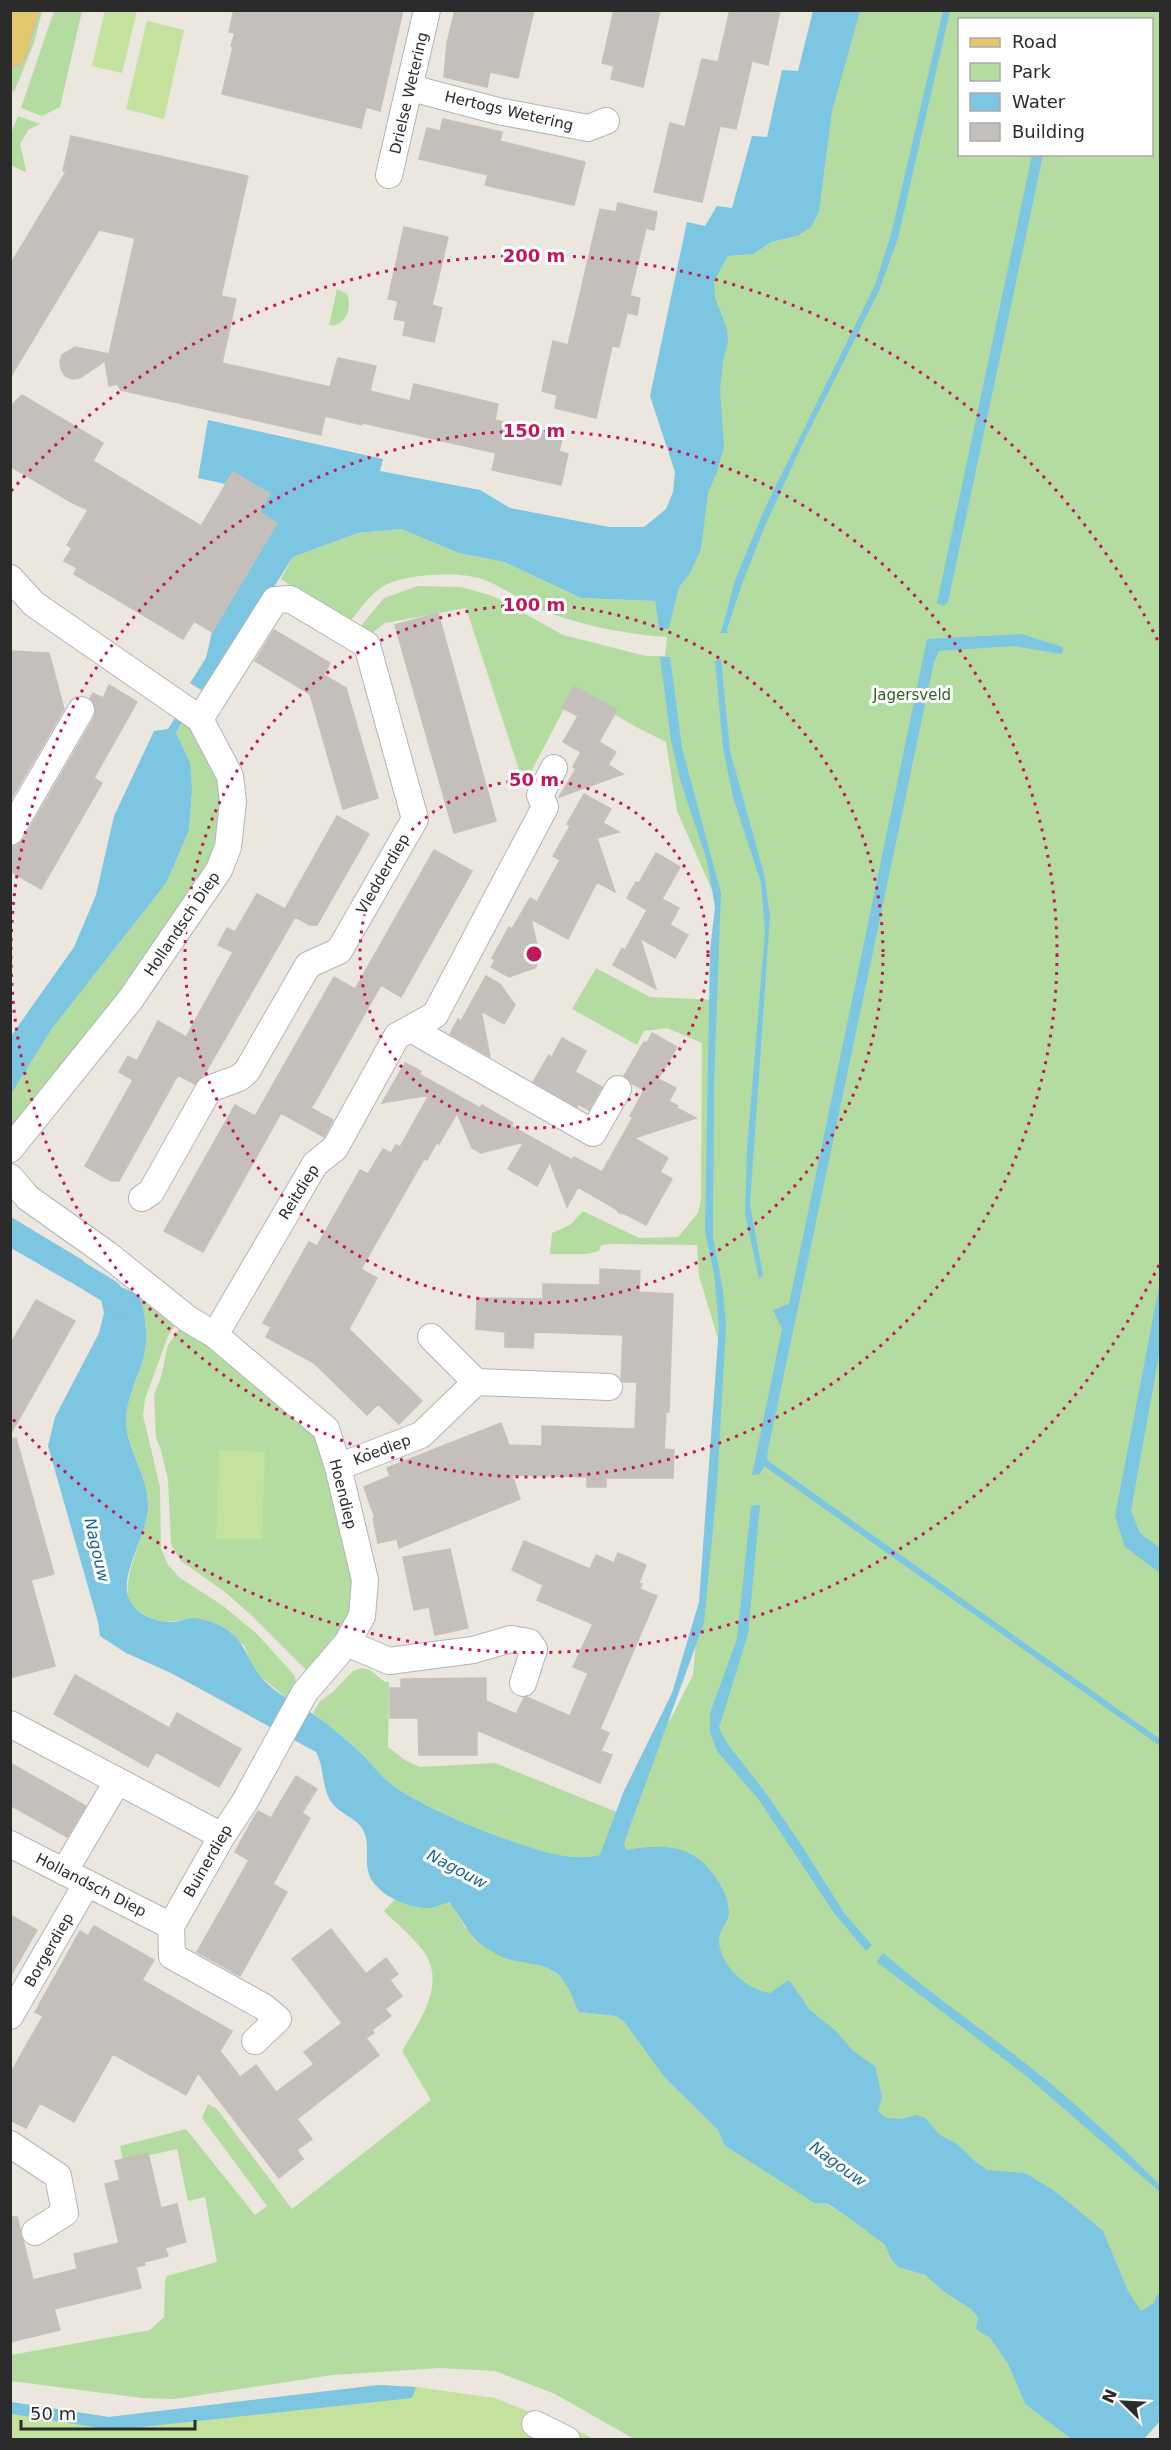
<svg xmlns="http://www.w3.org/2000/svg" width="1171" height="2450" font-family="'DejaVu Sans',sans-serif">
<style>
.green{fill:#b4dca0;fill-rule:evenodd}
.pitch{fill:#c4e29d}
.water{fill:#7cc6e2}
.pier{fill:#ebe6de}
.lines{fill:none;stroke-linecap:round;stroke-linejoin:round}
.canal{stroke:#7cc6e2;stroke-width:24}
.building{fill:#c4bfba;stroke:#c6c1b8;stroke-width:1.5}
.minor-casing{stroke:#b2b4bd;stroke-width:28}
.major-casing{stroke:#c4c4c4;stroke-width:36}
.minor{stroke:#fff;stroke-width:26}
.major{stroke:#e2c76c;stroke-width:33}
.ring{fill:none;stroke:#c2185b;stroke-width:3;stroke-dasharray:3 6}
.labels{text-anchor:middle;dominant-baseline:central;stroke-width:6;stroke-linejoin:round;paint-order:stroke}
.street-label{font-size:15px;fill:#2b2b2b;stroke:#fff}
.park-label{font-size:15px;fill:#2e6022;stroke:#fff}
.water-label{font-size:16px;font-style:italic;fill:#1b668e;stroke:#fff}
.centre{fill:#c2185b;stroke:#fff;stroke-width:3}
.ring-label{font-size:18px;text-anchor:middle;font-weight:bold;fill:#c2185b;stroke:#fff;stroke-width:6;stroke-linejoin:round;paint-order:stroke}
</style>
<rect width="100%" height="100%" fill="#ebe6de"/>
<path class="green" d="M24 11H42L34 43 14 92 11 90V57Z
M54 11H82L60 107 42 116 21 108Z
M853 11H1160V2311L1143 2318 940 2170 776 2013 600 1855C593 1856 585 1858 577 1858 534 1857 422 1809 387 1781 379 1775 373 1765 366 1758 350 1741 331 1728 313 1713L320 1701 333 1692 353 1671 362 1668 370 1670 385 1682H389L388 1747 405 1760 420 1767 495 1763 619 1813 670 1702 669 1722 693 1675 722 1352 699 1276 697 1245 613 1244 601 1245 599 1251 587 1254H550L552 1233 570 1225 583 1211 639 1238 678 1237 698 1213 701 1199 702 1043 667 1028 644 1031 637 1045 572 1009 596 968 650 997 715 1000 716 899 677 811 666 742 634 726 574 690 524 785 466 608 385 623 368 636 356 632 384 598 418 586 461 587 493 596 563 635 646 656H665L667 637C625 634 582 626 542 610 523 602 505 588 485 580 462 571 404 573 382 587 368 596 359 611 348 624L281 579 293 557 358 533 401 529 459 553 504 562 581 598 655 601 659 630 699 303 728 256 754 254 771 242 797 236ZM960 20H1152V154H960Z
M18 116 40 124 28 130 20 144 26 170 25 172 11 165V133Z
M337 289 347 294C353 307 345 328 329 325Z
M185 720 193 728 226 797 219 850 151 953 11 1135 10 1094 51 1030 167 882 189 830 192 792 176 733Z
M139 1295 177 1322 168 1336 145 1399 143 1415 160 1487 161 1548 168 1565 180 1578 222 1605 257 1634 294 1675 298 1689 289 1700 261 1677 251 1663 244 1645 192 1618C176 1622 159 1625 144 1614 141 1612 136 1610 133 1607 116 1587 145 1536 148 1511 151 1480 129 1454 126 1423 124 1401 137 1383 142 1362 148 1339 147 1317 139 1295Z
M182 1325 316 1437 357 1594C349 1619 340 1634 322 1653 316 1660 310 1662 307 1671L252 1616 225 1592 181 1561 171 1544 168 1480 161 1450 156 1437 154 1395 161 1377 168 1345Z
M395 1899 416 1907 448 1902 455 1908 465 1927 506 1959 525 1961 550 1969 565 1981 579 2012 616 2016 625 2023 665 2078 718 2130 724 2145 814 2203 827 2204 849 2218 885 2245 891 2259 898 2267 925 2275 944 2292 971 2309 978 2318 977 2329 990 2338 1008 2364 1025 2404 1071 2439H634L555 2394 495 2371 440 2368 332 2375 175 2399 142 2398 11 2381V2355L150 2330 164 2317 165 2281 167 2276 217 2262 205 2197 188 2201 177 2149 123 2161 120 2146 186 2129 255 2215 267 2206 202 2118 208 2104 217 2109 292 2209 431 2100 402 2051C420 2020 449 1982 421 1948 410 1934 396 1923 384 1911Z"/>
<path class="pitch" d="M105 10 137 11 122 73 92 66Z
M147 21 184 30 164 119 126 109Z
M219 1450 265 1452 262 1539 216 1538Z
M379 2385 416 2387 495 2398 585 2434 594 2439H11L10 2402 109 2417Z"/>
<path class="water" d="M813 11H860L832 111 819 211 811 227 797 236 771 242 754 254 728 256 714 281 715 298 727 329 728 342 723 361 720 389 724 447 717 472 708 493 701 549 689 575 679 587 669 628 659 630 655 601 581 598 504 562 459 553 401 529 358 533 293 557 206 693 190 683 206 658 212 632 277 523 259 512 270 494 233 472 225 484 198 478 208 420 383 459 380 471 480 490 510 508 609 527H644L666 509 673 492 675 472 650 396 687 222 705 226 717 206 732 208 752 136 767 137 782 70 798 71Z
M943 11H950L898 238 879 291 801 447 765 526 742 584 727 629 728 633H721L735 580 765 508 875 285 891 234Z
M1032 155H1043L948 602 943 606 937 603Z
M1021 634 1063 647 1062 654 1013 646 939 651 934 662 768 1450 767 1460 1160 1739V1746L764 1466 760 1474 752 1475 782 1329 773 1310 789 1304 927 639Z
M660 657H670L682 748 721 893 714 1084 713 1237 723 1291 726 1326 717 1486 704 1623 624 1843 626 1850C660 1844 691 1843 713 1874 722 1886 727 1895 729 1911 730 1921 718 1930 719 1941 720 1966 746 1989 770 1993L789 1980 810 2010 837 2032 853 2051 875 2066 882 2097 878 2111 886 2118 901 2119 916 2115 925 2118 940 2135 957 2144 976 2162 987 2170 1025 2173 1055 2191 1103 2231 1128 2291 1141 2311 1154 2303 1157 2295 1160 2294V2439H1071L1025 2404 1008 2364 990 2338 976 2329 978 2318 971 2309 944 2292 925 2275 898 2267 891 2259 885 2245 849 2218 828 2204 814 2203 724 2145 718 2130 665 2078 625 2023 616 2016 579 2012C574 2003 571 1992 565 1983 554 1963 526 1964 507 1959 499 1956 489 1950 482 1945 467 1934 461 1915 449 1902 442 1904 434 1908 427 1908 406 1908 373 1893 368 1871 365 1858 370 1842 363 1830 357 1818 340 1814 332 1803 321 1788 325 1768 316 1752L171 1673 126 1653 100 1636 98 1622 48 1446 55 1417 99 1333 104 1313 101 1299 88 1288 102 1273 119 1286 139 1295C147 1317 149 1343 141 1366 135 1384 125 1403 126 1423 128 1453 150 1478 148 1509 146 1536 121 1573 128 1596 134 1614 154 1622 172 1622 179 1622 186 1618 194 1618 207 1620 221 1624 231 1633 246 1645 249 1663 261 1677 278 1697 303 1706 323 1721 338 1733 352 1744 365 1757 372 1764 378 1773 386 1780 416 1807 537 1857 577 1857 585 1858 593 1856 600 1855L623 1793 672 1693 699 1602 719 1326 714 1274 705 1232 710 950 715 907 707 861 680 779 671 741Z
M721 659 730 751 764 874 770 916 750 1205 763 1275 759 1279 745 1214 747 1149 765 931 761 883 733 797 723 748 715 661Z
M175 718 182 723 176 733 190 763 192 792 189 830 167 882 51 1030 11 1094V1036L74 947 96 895 114 816 154 731 168 729Z
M11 1217 84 1261 70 1282 11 1248Z
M1160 1281V1349L1131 1511 1140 1533 1160 1548V1573L1125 1547 1115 1516Z
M760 1505 748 1634 719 1728 727 1743 768 1796 804 1849 844 1913 872 1945 866 1951 834 1913 759 1800 717 1751 710 1732V1713L737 1639 751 1506Z
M883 1953C932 1995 985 2031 1035 2071 1079 2106 1120 2145 1160 2185V2192L1025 2075 877 1962Z
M379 2385 416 2387 412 2398 113 2430 11 2414V2402L109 2417Z"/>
<path class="pier" d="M1160 2421V2439H1144Z"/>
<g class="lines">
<path class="canal" d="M10 1231 110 1292 118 1303"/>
</g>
<path class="building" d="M234 10H403L380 111 366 107 361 128 222 94 233 47 231 46 235 33 229 32Z
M455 10H534L518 78 490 72 487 87 444 77 447 43Z
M614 10H660L643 87 611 79 614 66 602 63Z
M730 10H780L768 65 752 61 736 129 720 126 702 202 654 192 670 123 685 127 702 59 718 62Z
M443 119 502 132 500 141 585 162 574 205 485 185 488 175 419 159 427 128 440 131Z
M71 136 248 176 221 296 236 299 222 363 330 387 338 358 376 366 370 391 410 401 414 384 498 404 495 420 563 435 559 451 568 454 561 485 492 470 496 453 363 423 362 425 325 416 321 435 121 390 117 384 109 386 105 361 80 378 72 379 65 376 61 369 60 362 62 355 75 347 109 354 135 238 99 230 10 378V265L66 172 63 171Z
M618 203 657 212 654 230 646 228 630 296 640 298 637 315 627 313 619 347 612 346 596 418 555 408 557 395 542 391 553 341 568 345 600 209 616 212Z
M404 227 448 237 432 305 442 308 434 342 403 335 406 321 394 319 398 301 388 299Z
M22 395 103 443 93 461 201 526 233 472 270 494 259 512 277 523 212 632 194 621 183 639 74 574 77 568 64 561 72 548 67 545 88 510 71 502 10 466V407Z
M438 613 496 821 454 833 395 625Z
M274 630 330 663 324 675 346 688 378 798 343 809 310 694 255 661Z
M10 651 49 653 64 709 10 801Z
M109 685 137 702 94 778 102 783 41 889 10 871V847L18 845 23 840 94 718 96 709 90 698 93 693 103 698Z
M574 686 617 710 599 742 616 752 608 765 623 774 559 797 576 769 573 767 581 752 563 742 578 716 562 708Z
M584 794 611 809 603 823 619 832 597 838 615 892 597 882 568 939 531 919 540 959 535 968 509 977 491 967 495 960 492 958 509 927 512 929 530 898 537 902 560 860 553 856 570 826 567 824Z
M337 816 369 834 317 925H310L295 917 204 1075 195 1084 178 1075 119 1181H111L85 1166 133 1080 119 1072 128 1056 137 1061 158 1021 186 1037 233 952 218 945 227 928 235 932 257 894 285 909Z
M434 850 472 871 401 997 381 985 320 1093 311 1108 333 1120 324 1137 281 1113 203 1252 164 1231 235 1105 255 1116 334 977 355 989Z
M656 853 680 867 662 899 679 908 670 925 688 935 675 958 640 938 656 989 613 965 622 948 625 950 647 910 627 898 636 882 639 883Z
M486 976 500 984 515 1005 504 1024 481 1011 490 1057 450 1034 458 1019 461 1021Z
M652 1033 677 1047 658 1079 676 1088 669 1101 678 1106 677 1108 696 1118 634 1138 668 1158 660 1172 672 1179 646 1225 625 1214 619 1213 616 1209 578 1187 567 1207 550 1162 537 1186 508 1169 524 1142 481 1153 472 1148 457 1113 439 1144 437 1142 427 1160 424 1159 361 1269 377 1278 349 1329 422 1401 399 1424 378 1404 367 1415 314 1363 266 1337 271 1327 263 1323 309 1242 317 1246 360 1170 368 1174 383 1149 391 1153 396 1145 400 1147 429 1095 382 1103 405 1063 421 1071 419 1074 480 1108 482 1105 513 1123 511 1126 572 1160 574 1157 602 1172 633 1117 630 1116 644 1090 631 1083 624 1076 644 1042 647 1043Z
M562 1038 586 1051 575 1072 602 1087 589 1110 578 1104 577 1107 533 1082 549 1055 551 1058Z
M600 1269 640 1271 639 1292 673 1294 669 1412H666L664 1449 674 1450 673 1478H606V1487H587V1477L512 1475 520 1499 399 1548 397 1539 378 1543 373 1518H375L364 1487 390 1476 387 1468 501 1423 509 1445 542 1446V1426L635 1429 637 1382H623L621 1379 623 1335 534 1332 533 1348 505 1347V1332L476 1329 477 1298 543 1299V1284L600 1285Z
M36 1300 75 1321 10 1435V1345Z
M16 1438 54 1574 31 1580 55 1666 10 1678V1439Z
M524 1541 590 1569 596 1555 614 1563 618 1553 646 1565 639 1583 642 1584 640 1589 657 1596 600 1729 609 1733 601 1751 612 1755 600 1783 477 1730V1755H419L418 1718H390V1688H401V1679L486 1678V1701L516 1714 524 1698 527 1697 570 1716 588 1673 573 1667 593 1624 537 1600 543 1585 512 1570Z
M450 1549 468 1628 435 1635 429 1607 414 1610 403 1557Z
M75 1675 169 1728 177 1713 241 1749 219 1787 156 1752 148 1767 54 1714Z
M10 1763 86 1806 67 1837 10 1805Z
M296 1776 317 1789 302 1813 310 1818 273 1884 287 1892 240 1976 197 1952 249 1860 235 1852 253 1819 258 1811 271 1818Z
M10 1915 37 1930 10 1977Z
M94 1926 154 1960 142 1980 232 2031 220 2051 240 2077 256 2065 276 2092 314 2064 304 2052 342 2023 292 1959 331 1929 366 1974 386 1958 398 1974 390 1980 402 1996 385 2009 391 2016 372 2030 374 2033 366 2038 379 2055 297 2119 312 2139 297 2150 303 2159 279 2178 198 2073 186 2095 113 2054 74 2122 40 2103 26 2128 10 2120V2074L43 2016 35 2012 80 1931 88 1936Z
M148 2153 161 2208 177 2204 186 2242 165 2248 168 2256 144 2262 145 2265 136 2267 141 2288 54 2309 60 2330 10 2342V2217H17L33 2280 77 2269 74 2254 119 2243 105 2184 120 2180 115 2161Z"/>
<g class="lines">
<g class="minor-casing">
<path id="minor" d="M411 88 498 111 588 128 606 121
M389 175 427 10
M10 578 34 604 200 719 230 776 233 802 228 847 219 870 130 1000 10 1149
M10 832 81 710
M411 1029 593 1133 618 1089
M10 1177 28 1198 107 1254 188 1319 215 1335 326 1429 338 1467 365 1580 362 1616 347 1643 389 1661 473 1650 511 1639 529 1642 534 1649 523 1683
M142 1198 151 1192 209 1089 239 1078 247 1071 308 965 339 951 415 819 367 645 290 599 275 600 200 719
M215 1335 315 1164 335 1148 397 1036 435 1015 545 807 540 795 554 768
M431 1337 476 1382 609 1387
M338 1467 421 1435 476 1382
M10 1724 222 1836
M10 1844 171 1926
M64 1872 117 1782
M10 2016 87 1883
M255 2041 278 2019 264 2007 172 1956 171 1926 222 1836 244 1803 305 1692 347 1643
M10 2144 58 2176 65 2213 35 2232
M535 2424 567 2440"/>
</g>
<g class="major-casing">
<path id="major" d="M10 50 22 10"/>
</g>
<use href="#minor" class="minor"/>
<use href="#major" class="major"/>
</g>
<g class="ring">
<circle cx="534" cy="954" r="174"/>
<circle cx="534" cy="954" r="349"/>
<circle cx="534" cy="954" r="523"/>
<path d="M1159 1265A698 698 0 0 1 11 1417M11 491A698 698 0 0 1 1159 643"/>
</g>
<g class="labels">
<g class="street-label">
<text transform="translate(409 93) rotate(-77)">Drielse Wetering</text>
<text transform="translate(509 111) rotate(13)">Hertogs Wetering</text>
<text transform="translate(383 874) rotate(-60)">Vledderdiep</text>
<text transform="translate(182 924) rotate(-56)">Hollandsch Diep</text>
<text transform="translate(299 1192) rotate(-58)">Reitdiep</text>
<text transform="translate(382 1450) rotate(-21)">Koediep</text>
<text transform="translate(343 1494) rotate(76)">Hoendiep</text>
<text transform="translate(208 1861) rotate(-60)">Buinerdiep</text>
<text transform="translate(91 1885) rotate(27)">Hollandsch Diep</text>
<text transform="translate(49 1950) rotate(-60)">Borgerdiep</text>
</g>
<g class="park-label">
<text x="912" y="695">Jagersveld</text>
</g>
<g class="water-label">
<text transform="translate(97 1550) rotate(77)">Nagouw</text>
<text transform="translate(457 1869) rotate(28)">Nagouw</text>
<text transform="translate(838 2164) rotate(36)">Nagouw</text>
</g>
</g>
<circle cx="534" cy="954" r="9" class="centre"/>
<g class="ring-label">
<text x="534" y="262">200 m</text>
<text x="534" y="437">150 m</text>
<text x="534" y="611">100 m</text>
<text x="534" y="786">50 m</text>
</g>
<rect width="1171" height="2450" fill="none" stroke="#2b2b2b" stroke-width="24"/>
<rect x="958" y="18" width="195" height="138" fill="#ffffff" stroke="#aaaaaa" stroke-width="1.5"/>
<rect x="970" y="38" width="30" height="9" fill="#e2c76c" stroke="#aaaaaa" stroke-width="1.5"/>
<text x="1012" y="48" font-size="18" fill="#2b2b2b">Road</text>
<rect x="970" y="63" width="30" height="18" fill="#b4dca0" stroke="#aaaaaa" stroke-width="1.5"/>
<text x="1012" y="78" font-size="18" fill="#2b2b2b">Park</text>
<rect x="970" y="93" width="30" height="18" fill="#7cc6e2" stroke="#aaaaaa" stroke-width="1.5"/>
<text x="1012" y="108" font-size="18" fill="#2b2b2b">Water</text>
<rect x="970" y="123" width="30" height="18" fill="#c4bfba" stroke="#aaaaaa" stroke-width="1.5"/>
<text x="1012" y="138" font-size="18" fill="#2b2b2b">Building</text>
<g transform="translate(1123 2402) rotate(294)" stroke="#ffffff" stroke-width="4.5" paint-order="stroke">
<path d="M0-4.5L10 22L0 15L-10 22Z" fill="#2b2b2b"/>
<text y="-9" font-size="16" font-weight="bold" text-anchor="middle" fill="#2b2b2b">N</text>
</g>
<path d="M21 2420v9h174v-9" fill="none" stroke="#2b2b2b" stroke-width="3"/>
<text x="30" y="2420" font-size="18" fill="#2b2b2b" stroke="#ffffff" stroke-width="4.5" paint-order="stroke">50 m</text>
</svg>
